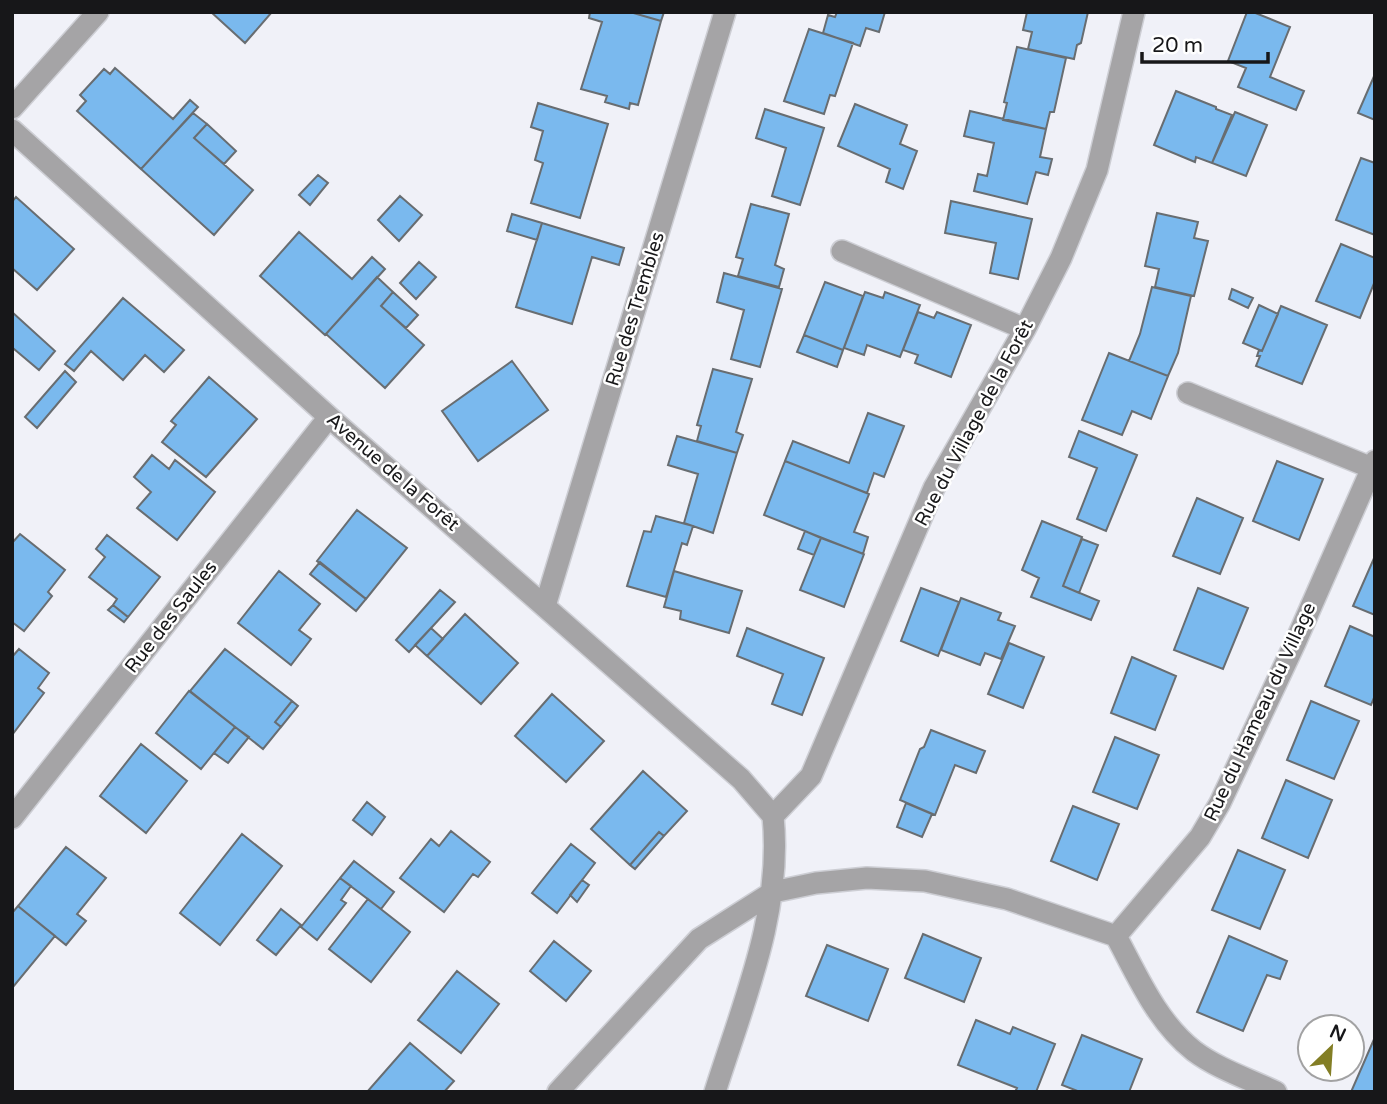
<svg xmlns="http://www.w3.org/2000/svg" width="1387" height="1104" font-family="'Varela Round',sans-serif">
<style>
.building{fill:#7ab9ee;stroke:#686d71;stroke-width:2}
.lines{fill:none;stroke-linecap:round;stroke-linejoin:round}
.street-casing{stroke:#cdced4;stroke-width:24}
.street{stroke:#a5a4a6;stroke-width:21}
.labels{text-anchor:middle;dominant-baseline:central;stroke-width:5;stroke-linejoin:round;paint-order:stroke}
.street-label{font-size:19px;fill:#171719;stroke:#fff}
</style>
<rect width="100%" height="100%" fill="#f0f1f8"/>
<path class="building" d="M211 12H272L245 43Z
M590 12H630L661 21 638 105 630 103 629 109 605 102 607 96 581 89 602 22 589 18Z
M630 12H664L661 21Z
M837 12H885L879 32 866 28 860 46 823 33 828 15 835 17Z
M1027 12H1088L1081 43 1077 45 1074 59 1028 49 1032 32 1023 30Z
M1247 12H1253L1290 27 1270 77 1304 91 1296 110 1238 87 1246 68 1228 61Z
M809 29 853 43 835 96 830 95 824 114 784 101Z
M1017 47 1066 58 1054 112H1050L1046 129 1003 120 1007 103 1004 102Z
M115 68 173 119 190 100 198 107 141 169 77 111 86 101 80 95 104 69 110 74Z
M1375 74V120L1358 113Z
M1176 91 1216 107V109L1232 115 1212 163 1196 157 1195 162 1154 145Z
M538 103 608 124 580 218 531 203 543 163 535 160 543 131 531 127Z
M855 104 907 125 900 144 917 151 903 189 886 182 890 169 838 146Z
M765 109 824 128 800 205 772 196 786 148 756 138Z
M970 111 1046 129 1040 157 1052 159 1048 175 1036 172 1027 204 974 191 978 174 987 176 994 143 964 136Z
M1235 112 1267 125 1246 176 1212 163Z
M193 113 207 124 194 138 253 190 214 235 141 169Z
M207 124 236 151 224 164 194 138Z
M1361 158 1375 163V235L1336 220Z
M318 175 328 183 310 205 299 195Z
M400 196 422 215 399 241 378 220Z
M16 197 74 249 37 290 12 268V202Z
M951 201 1032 219 1018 279 990 273 996 243 945 233Z
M751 204 789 214 775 265 784 269 779 287 738 276 743 259 736 257Z
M1157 213 1198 222 1194 238 1208 241 1194 296 1155 287 1159 269 1145 266Z
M512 214 542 223 537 240 507 231Z
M542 223 624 248 619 265 592 257 572 324 516 307Z
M299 232 352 279 372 257 385 269 325 335 260 276Z
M1341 244 1375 258V281L1360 318 1316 301Z
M419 262 436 277 416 299 400 283Z
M724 273 782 289 760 367 731 359 744 310 717 302Z
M377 277 393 292 381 306 424 345 385 388 326 334Z
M825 282 863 296 843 350 804 335Z
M1152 287 1191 296 1178 353 1168 376 1129 361 1140 334Z
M1232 289 1253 298 1248 308 1229 299Z
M393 292 418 315 406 328 381 306Z
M865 292 883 298 885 292 920 305 900 357 867 345 864 355 844 348Z
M123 298 184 350 164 372 145 355 123 380 91 351 74 371 65 364Z
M1259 305 1278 314 1262 351 1243 343Z
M1281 306 1327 325 1302 384 1256 366 1260 356H1257L1259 350 1262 351Z
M12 312 55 351 39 370 14 349 12 352Z
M918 312 934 318 937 312 971 325 951 377 915 363 918 355 903 350Z
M804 335 843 350 837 367 797 352Z
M1109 353 1168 376 1151 419 1132 411 1122 435 1082 420Z
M512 361 548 410 478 461 442 411Z
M713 369 752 379 736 432 743 435 737 453 697 441 701 426 697 425Z
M65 371 76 382 37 428 25 417Z
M209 377 257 419 206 477 162 442 176 425 171 421Z
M868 413 904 426 884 477 874 473 867 493 785 461 793 441 849 463Z
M1079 431 1137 455 1106 531 1077 519 1097 468 1069 457Z
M677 436 737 453 713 533 684 523 698 474 668 465Z
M152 455 169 469 175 460 215 492 177 540 137 508 151 492 134 477Z
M785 461 869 494 854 532 868 537 863 554 764 515Z
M1277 461 1323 479 1299 540 1253 521Z
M1197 498 1243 518 1220 574 1173 556Z
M357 510 407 548 366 599 317 561Z
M656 516 693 526 687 545 682 543 666 597 627 586 644 531 651 532Z
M1042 521 1082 537 1063 586 1099 601 1091 620 1031 597 1039 578 1022 570Z
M805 531 821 538 814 555 798 549Z
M20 534 65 570 48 592 52 596 24 631 12 622V543Z
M107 535 160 577 128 617 113 605 117 599 89 577 105 557 96 549Z
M821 538 864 554 844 607 800 590Z
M1082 539 1098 545 1079 593 1063 586Z
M1375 556V615L1353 606Z
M320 562 366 599 356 611 310 574Z
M279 571 320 604 299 630 311 639 291 665 238 623Z
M674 571 742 591 729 633 680 619 681 611 664 607Z
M921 588 959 602 938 656 901 641Z
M1198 588 1248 608 1223 669 1174 650Z
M440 590 455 602 409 652 396 640Z
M961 598 1001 613 998 620 1015 626 1001 659 985 653 980 665 941 650Z
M113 605 128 617 124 622 108 610Z
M465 614 518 663 481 704 427 656Z
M1350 626 1375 637V695L1371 705 1325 686Z
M431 628 443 639 427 656 415 645Z
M747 628 824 658 802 715 772 704 783 674 737 656Z
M1009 643 1044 657 1023 708 988 694Z
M19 649 49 673 38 688 44 693 12 735V657Z
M225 649 292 701 275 722 281 727 263 749 190 691Z
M1132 657 1176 676 1155 730 1111 713Z
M189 691 235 727 201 769 156 733Z
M552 694 604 741 566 782 515 736Z
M292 701 298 706 281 727 275 722Z
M1311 701 1359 721 1334 779 1287 760Z
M235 727 249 737 228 763 214 753Z
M931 730 985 751 976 773 955 765 935 815 900 800 920 749 924 747Z
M1115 737 1159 755 1137 809 1093 792Z
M141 744 187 781 146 833 100 796Z
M643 771 687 811 664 836 659 832 630 865 591 829Z
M1286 780 1332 800 1308 858 1262 838Z
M367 802 385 817 372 835 353 820Z
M906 803 932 814 922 837 897 827Z
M1073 806 1119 824 1097 880 1051 861Z
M451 831 490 862 478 877 473 874 444 912 400 878 431 839 439 846Z
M659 832 664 836 635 869 630 865Z
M242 834 282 866 220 945 180 913Z
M571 844 595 863 557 913 532 893Z
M66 847 106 878 77 914 86 921 66 945 18 906Z
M1238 850 1285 870 1260 929 1212 910Z
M354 861 394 892 381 909 340 878Z
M340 878 351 886 341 900 346 903 317 940 301 927Z
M582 880 589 885 577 902 570 895Z
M368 899 410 932 371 982 329 949Z
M18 906 55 936 13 987 12 913Z
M281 909 301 925 276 955 257 940Z
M923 934 981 958 964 1002 905 978Z
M1229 936 1287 961 1280 979 1267 975 1243 1031 1197 1012Z
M554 941 591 971 566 1001 530 971Z
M827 945 888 969 868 1021 806 996Z
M457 971 499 1004 461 1053 418 1020Z
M976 1020 1010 1034 1013 1027 1055 1044 1036 1092H1015L1017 1088 958 1065Z
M1082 1035 1142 1059 1129 1092H1080L1062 1085Z
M1375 1037V1092H1351Z
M410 1043 454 1081 444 1092H367Z"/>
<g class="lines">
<g class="street-casing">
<path id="street" d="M12 108 98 12
M12 130 329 417 741 779 773 816
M842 251 1025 329
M1188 393 1372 468
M545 606 725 12
M773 816 811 776 934 488 1025 329 1061 258 1097 170 1134 12
M12 818 329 417
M1116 936C1138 977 1157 1022 1194 1051 1218 1069 1249 1079 1276 1092
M558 1092 699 939 773 892 816 883 867 878 925 881 1007 899 1116 936 1200 837 1220 803 1295 643 1375 461
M715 1092C743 1003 783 911 773 816"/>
</g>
<use href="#street" class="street"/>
</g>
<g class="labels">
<g class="street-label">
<text transform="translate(635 309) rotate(-73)">Rue des Trembles</text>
<text transform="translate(974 423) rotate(-62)">Rue du Village de la Forêt</text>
<text transform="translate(393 472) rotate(41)">Avenue de la Forêt</text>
<text transform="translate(171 617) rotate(-52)">Rue des Saules</text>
<text transform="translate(1260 712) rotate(-65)">Rue du Hameau du Village</text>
</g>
</g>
<rect width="1387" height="1104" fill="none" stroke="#171719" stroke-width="28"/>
<g transform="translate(1331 1048) rotate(25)"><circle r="33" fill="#ffffff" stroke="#a2a2a3" stroke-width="2"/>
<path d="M0-5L12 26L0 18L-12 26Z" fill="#837e25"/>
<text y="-10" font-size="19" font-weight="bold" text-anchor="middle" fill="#171719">N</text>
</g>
<path d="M1142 52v10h126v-10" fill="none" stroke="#171719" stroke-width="3.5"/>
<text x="1152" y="52" font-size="21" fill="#171719" stroke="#ffffff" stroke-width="5" paint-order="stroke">20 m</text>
</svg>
